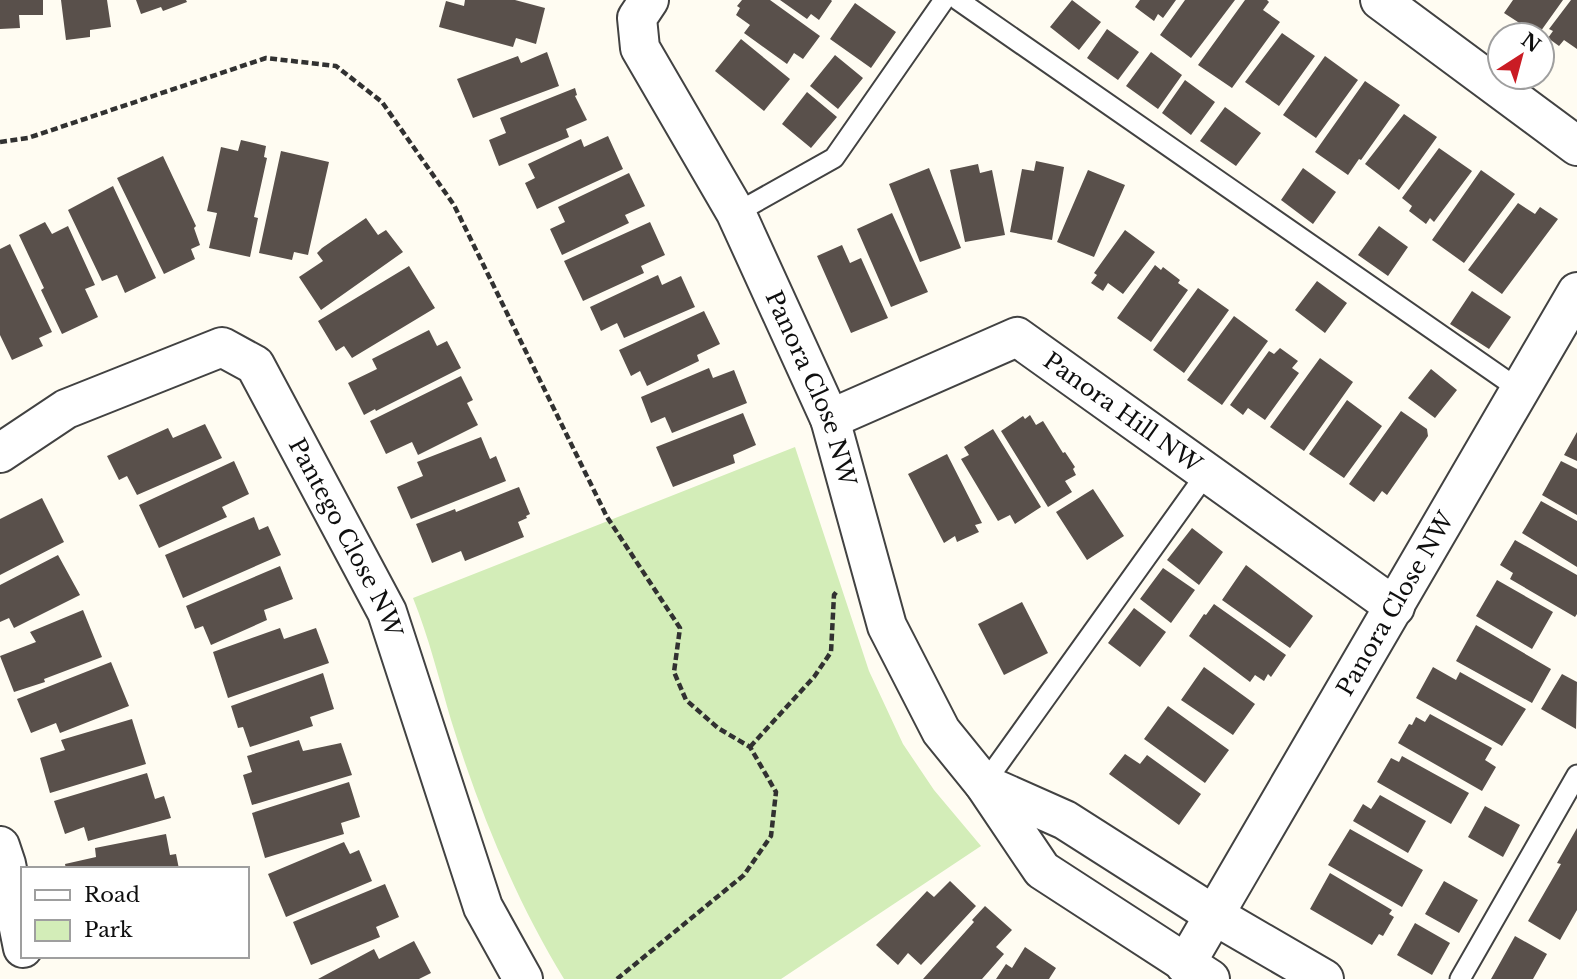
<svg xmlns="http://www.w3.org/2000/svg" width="1577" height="979" font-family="'Libre Baskerville',serif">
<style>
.green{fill:#d3edb8}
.building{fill:#59504b}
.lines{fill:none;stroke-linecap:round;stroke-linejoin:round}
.service-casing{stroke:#424242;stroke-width:23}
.minor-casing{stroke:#424242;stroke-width:42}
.path{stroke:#313131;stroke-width:4.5;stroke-dasharray:7 3.5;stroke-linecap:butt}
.service{stroke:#fff;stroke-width:19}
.minor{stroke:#fff;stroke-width:38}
.labels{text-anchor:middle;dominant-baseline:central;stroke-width:7;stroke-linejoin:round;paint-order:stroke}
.street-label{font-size:23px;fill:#0f0f0f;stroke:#fff}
</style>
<rect width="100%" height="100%" fill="#fffcf2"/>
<path class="green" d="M795 447 869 671 903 744 934 790 981 846 781 979H564C515 899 479 810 451 720 439 679 429 638 413 598Z"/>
<path class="building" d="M0 0H43V15H19L20 28 0 29Z
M61 0H107L111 27 90 30V37L66 40Z
M136 0H186L187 2 163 11 161 7 141 14Z
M465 0H515L545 8 536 44 516 38 513 47 439 27 446 1 464 6Z
M742 0H770L820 36 803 59 794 53 787 64 744 33 750 25 736 15 740 8 737 6Z
M780 0H831L832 1 819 20 811 14 807 19Z
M1072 0 1101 22 1079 50 1050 27Z
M1140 0H1176L1163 18 1158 14 1154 21 1135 7Z
M1185 0H1235L1191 58 1160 35Z
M1245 0H1267L1269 2 1263 10 1280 22 1232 88 1198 65Z
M1513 0H1563L1538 35 1504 13Z
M1571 0H1577V49L1564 40 1559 46 1548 38 1553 31 1549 29Z
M855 3 896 32 871 68 830 39Z
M1107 29 1139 52 1118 80 1087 58Z
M1282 33 1315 56 1279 106 1245 82Z
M741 39 790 79 764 111 715 71Z
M547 52 559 86 473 118 457 79 518 56 521 63Z
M1151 52 1182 75 1158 109 1126 86Z
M835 55 863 78 838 109 810 86Z
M1325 56 1358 80 1316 138 1283 115Z
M1185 80 1215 102 1191 135 1162 113Z
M1365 81 1400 105 1361 160 1359 159 1348 175 1315 152Z
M575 88 577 95 575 96 587 120 566 129 569 137 499 166 489 140 506 133 500 118Z
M807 92 837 117 811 148 782 124Z
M1225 107 1261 133 1236 166 1200 141Z
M1404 114 1437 137 1399 190 1365 164Z
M608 136 623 169 537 209 525 183 535 178 528 164 581 139 584 147Z
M241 140 266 146 264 157 267 158 254 217 258 218 250 257 209 248 217 213 207 211 221 147 238 151Z
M1439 148 1472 171 1434 222 1430 218 1426 224 1409 211 1412 206 1402 198Z
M281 151 329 162 308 255 294 252 292 260 259 253Z
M163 156 196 226 194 228 200 245 191 249 195 259 164 274 117 178Z
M1036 161 1064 167 1052 240 1010 232 1022 169 1034 171Z
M978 164 980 173 992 170 1005 235 965 242 950 170Z
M929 168 961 248 920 262 889 184Z
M1303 168 1336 192 1313 224 1281 200Z
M1088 170 1125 185 1094 257 1057 242Z
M1481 170 1515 194 1464 263 1432 240Z
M629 173 645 206 625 215 629 223 562 255 550 229 565 222 558 207Z
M113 186 156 278 125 293 117 275 102 281 68 210Z
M1518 203 1535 214 1540 207 1558 219 1502 294 1468 270Z
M892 213 928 292 891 307 857 229Z
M366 218 378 235 386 230 403 252 321 310 299 277 323 261 317 253 322 248Z
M45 222 52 234 68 226 95 285 85 289 98 317 62 334 41 290 44 288 19 235Z
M650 222 665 255 641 266 644 273 583 301 564 261Z
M1379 226 1408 247 1388 276 1358 255Z
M1125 230 1155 252 1123 294 1108 283 1103 291 1091 283 1097 275 1094 273Z
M10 244 52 332 39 338 43 346 12 360 0 335V249Z
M842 245 850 263 861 258 888 318 851 333 817 256Z
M1155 265 1161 270 1163 267 1180 280 1178 283 1188 290 1151 342 1117 318Z
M409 266 435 308 352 358 344 346 336 351 318 321Z
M658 275 662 285 681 276 695 307 624 338 617 323 601 331 590 307Z
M1317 281 1347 303 1325 333 1295 310Z
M1198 288 1229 310 1184 373 1153 350Z
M1472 291 1511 317 1489 349 1450 324Z
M704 311 720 344 697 355 699 361 647 386 640 371 631 376 619 350Z
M1234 316 1268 341 1222 405 1187 380Z
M429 330 437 346 447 341 461 368 376 411 375 409 364 415 348 383 377 369 372 359Z
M1280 348 1298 361 1292 368 1299 373 1265 420 1248 408 1243 415 1230 405 1269 351 1274 354Z
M1320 358 1353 382 1304 451 1270 427Z
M709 368 713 378 734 370 747 403 672 433 665 417 651 423 641 397Z
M1431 369 1457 390 1435 418 1408 398Z
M461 376 473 400 467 403 478 425 418 455 412 442 386 454 370 421Z
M1347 400 1382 426 1344 478 1309 454Z
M1401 411 1427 429 1428 436 1387 495 1382 491 1374 502 1349 484Z
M743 413 756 445 733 455 735 463 673 487 656 447Z
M1030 415 1036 425 1043 421 1063 453 1065 452 1075 467 1073 469 1076 475 1065 481 1072 492 1048 507 1001 431 1023 416 1025 419Z
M205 424 222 458 137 495 127 476 119 480 107 456 168 428 173 438Z
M993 429 1041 507 1015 524 1010 515 998 521 961 459 969 455 964 447Z
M1577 432V461L1564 455Z
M481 437 490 459 496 456 506 481 411 519 397 487 423 476 417 462Z
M947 454 982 523 975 525 979 532 957 542 955 536 944 543 908 474Z
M234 461 249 494 222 507 227 517 159 548 139 505Z
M1561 461 1577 469V515L1542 495Z
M519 487 530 514 526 516 527 518 518 522 524 537 465 561 461 551 432 563 416 524 455 509 456 512Z
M1093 489 1124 536 1087 560 1056 512Z
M42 498 64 542 0 575V519Z
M1541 501 1577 521V567L1522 533Z
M254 517 259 530 268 526 281 555 183 598 165 555Z
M1192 528 1223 552 1199 585 1167 560Z
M1515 540 1577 575V614L1575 617 1510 579 1513 573 1500 565Z
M58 555 80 595 14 628 9 618 0 622V585Z
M1246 565 1313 616 1290 648 1222 600Z
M280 566 293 599 264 610 267 620 211 645 203 626 195 629 186 606Z
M1163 568 1195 590 1171 623 1140 599Z
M1497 580 1553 612 1532 649 1476 616Z
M1022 602 1048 653 1004 675 978 624Z
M1214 604 1286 655 1271 677 1268 674 1264 681 1255 675 1250 682 1189 636 1204 614 1206 615Z
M1134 608 1166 632 1140 667 1108 643Z
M83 610 102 657 44 679 45 682 14 692 0 656 36 642 30 632Z
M1476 625 1551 669 1532 703 1456 661Z
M280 628 284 639 316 628 329 663 228 698 213 652Z
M111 662 129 706 60 733 56 723 31 733 17 699Z
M1204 667 1255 704 1233 735 1181 700Z
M1433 667 1456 680 1460 672 1526 709 1502 746 1416 698Z
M323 673 334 709 310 717 313 726 250 747 243 727 238 728 231 706Z
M1562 674 1577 682 1576 729 1541 709Z
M1168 706 1229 750 1205 783 1144 739Z
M1430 714 1492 748 1485 760 1496 767 1482 791 1398 743 1409 724 1412 725 1416 717 1425 722Z
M132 719 146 764 50 793 40 758 65 750 61 740Z
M299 740 303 751 341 743 352 775 252 805 243 775 252 772 247 756Z
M1125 754 1140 764 1147 755 1201 794 1179 825 1109 774Z
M1402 756 1469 793 1451 824 1377 782 1391 758 1399 762Z
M147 773 155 799 164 796 171 818 88 841 84 827 65 834 54 801Z
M349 782 360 817 341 823 344 834 265 858 252 813Z
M1380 795 1426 821 1408 853 1353 821 1363 804 1371 809Z
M1485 806 1520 825 1503 857 1468 837Z
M1577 828V910L1560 940 1528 921 1561 864 1557 863Z
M1350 829 1423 870 1402 907 1328 865Z
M166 834 170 855 176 854 179 869H66L65 864 96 857 95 848Z
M344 842 350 854 359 850 372 881 286 917 268 874Z
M1330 873 1392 910 1389 914 1394 917 1383 936 1379 934 1372 945 1310 909Z
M950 881 976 906 921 965 908 953 898 965 876 945 927 891 934 897Z
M1444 881 1478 900 1459 933 1425 914Z
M385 884 399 917 376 927 380 937 311 965 293 922Z
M985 906 1012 930 996 947 1004 954 982 979H923L974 922 972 920Z
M1415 923 1450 943 1432 975 1397 955Z
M1515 936 1547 954 1533 979H1491Z
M414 941 431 973 419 979H318L374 949 379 959Z
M1025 947 1056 968 1049 979H996L1006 964 1012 968Z"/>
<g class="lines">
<g class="service-casing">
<path id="service" d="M958 0 1520 390
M736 213 834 158 944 0
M984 784 1206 474
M1460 979 1577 775"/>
</g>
<g class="minor-casing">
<g id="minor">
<path id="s1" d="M649 0 637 18 640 48 736 213 830 419 887 626 941 731 984 784 1042 870 1210 979"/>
<path d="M1380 0 1577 146"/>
<path id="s2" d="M830 419 1017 337 1395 607"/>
<path id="s3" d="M0 453 66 409 222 347 255 365 387 612 483 907 523 979"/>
<path d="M984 784 1065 820 1214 915 1324 979"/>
<path d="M0 846 6 864 23 948"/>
<path id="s4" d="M1185 965 1577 292"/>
</g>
</g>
<path class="path" d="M0 142 28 138 266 58 336 66 382 102 454 205 607 517 680 628 674 672 686 700 718 728 750 747 776 792 771 836 744 875 617 979
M750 747 814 677 831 652 834 595 838 590"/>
<use href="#service" class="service"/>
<use href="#minor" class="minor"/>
</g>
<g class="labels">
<g class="street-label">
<text stroke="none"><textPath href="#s1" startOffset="434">Panora Close NW</textPath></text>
<text stroke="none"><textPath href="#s2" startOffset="334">Panora Hill NW</textPath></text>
<text stroke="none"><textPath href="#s3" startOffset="480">Pantego Close NW</textPath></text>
<text stroke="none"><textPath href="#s4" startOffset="418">Panora Close NW</textPath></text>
</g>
</g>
<rect x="21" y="867" width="228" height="91" fill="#ffffff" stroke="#9f9f9f" stroke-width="2"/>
<rect x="35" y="890" width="35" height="10" fill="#ffffff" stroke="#9f9f9f" stroke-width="2"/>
<text x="84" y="902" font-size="21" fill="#0f0f0f">Road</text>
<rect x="35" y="920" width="35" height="21" fill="#d3edb8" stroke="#9f9f9f" stroke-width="2"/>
<text x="84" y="937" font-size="21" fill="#0f0f0f">Park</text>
<g transform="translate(1521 56) rotate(36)"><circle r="33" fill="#ffffff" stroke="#9f9f9f" stroke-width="2"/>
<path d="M0-5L12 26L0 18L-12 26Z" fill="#ca1c24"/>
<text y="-10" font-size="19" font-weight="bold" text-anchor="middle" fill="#0f0f0f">N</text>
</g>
</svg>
